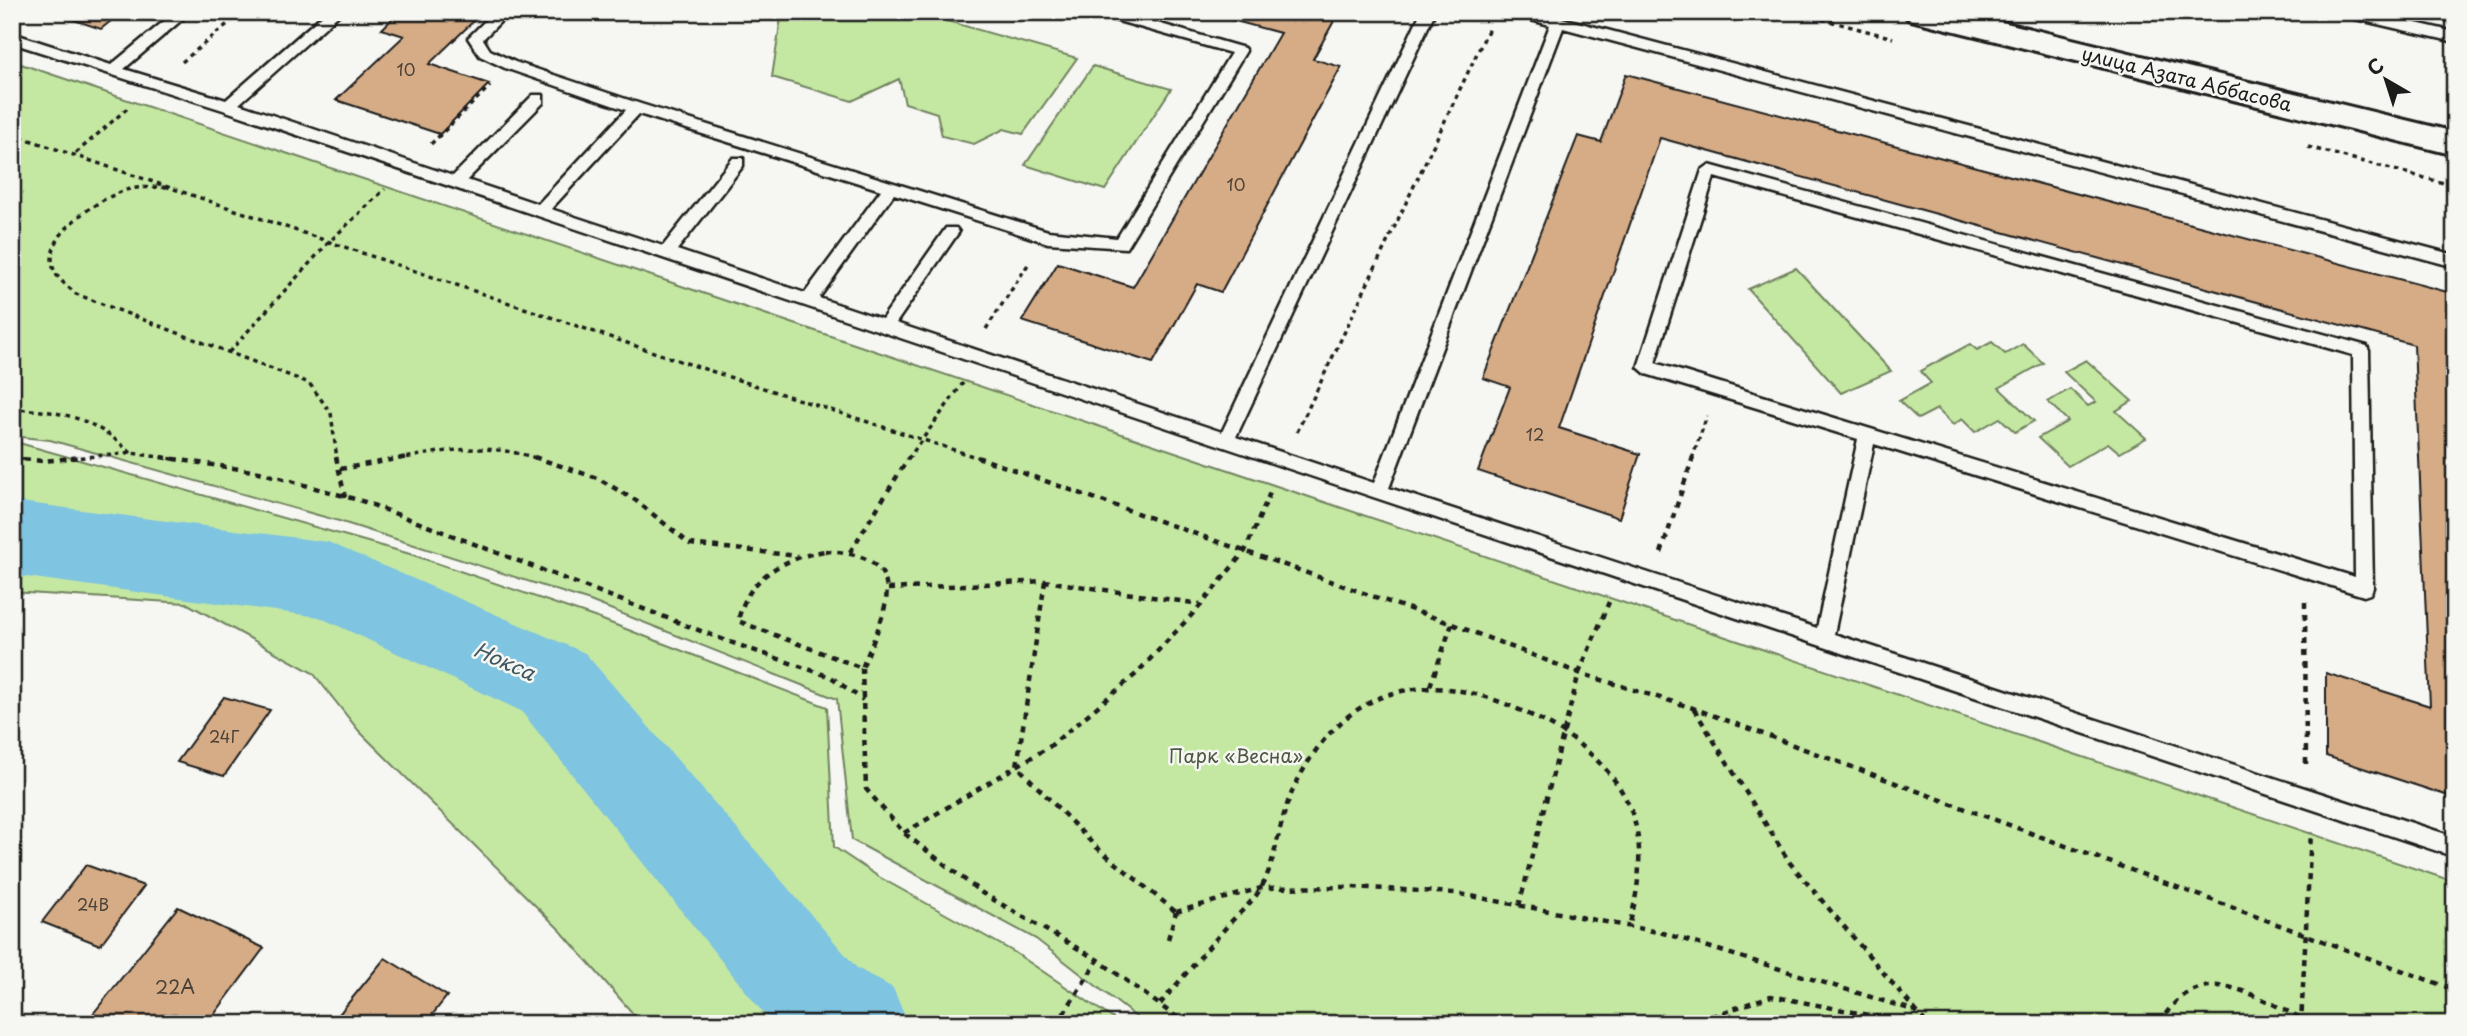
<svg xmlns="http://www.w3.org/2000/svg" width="2467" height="1036" font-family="'Playpen Sans',sans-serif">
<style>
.green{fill:#c4e8a2;stroke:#70825f;stroke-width:2}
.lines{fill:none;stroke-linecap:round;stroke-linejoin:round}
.river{fill:#7fc4e0;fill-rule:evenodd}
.building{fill:#d5ac86;stroke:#1c1c1c;stroke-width:2}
.lane-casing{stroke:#1c1c1c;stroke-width:5}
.secondary-casing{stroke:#1c1c1c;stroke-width:6}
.path-far1{stroke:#1c1c1c;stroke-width:3.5;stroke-dasharray:4.5 4.5;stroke-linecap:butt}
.path{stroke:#1c1c1c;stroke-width:4.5;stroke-dasharray:6 6;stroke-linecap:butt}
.lane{fill:#f6f6f2;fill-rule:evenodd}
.secondary{fill:#f6f6f2;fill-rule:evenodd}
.labels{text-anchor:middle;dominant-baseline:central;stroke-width:5;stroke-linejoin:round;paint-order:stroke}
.number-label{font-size:16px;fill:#4a4036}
.street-label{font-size:19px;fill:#1c1c1c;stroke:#f6f6f2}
.park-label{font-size:19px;fill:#4e5944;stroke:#f6f6f2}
.near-number-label{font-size:19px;fill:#4a4036}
.water-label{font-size:21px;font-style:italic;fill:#3f5761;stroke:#f6f6f2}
</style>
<rect width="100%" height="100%" fill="#f6f6f2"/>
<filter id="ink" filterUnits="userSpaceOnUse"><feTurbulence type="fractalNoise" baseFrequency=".0143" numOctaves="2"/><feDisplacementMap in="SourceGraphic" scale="14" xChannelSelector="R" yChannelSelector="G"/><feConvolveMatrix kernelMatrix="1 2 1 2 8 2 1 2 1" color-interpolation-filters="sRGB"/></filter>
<g filter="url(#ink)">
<path class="green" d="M762 12H916L1077 58 1023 134 1004 129 974 144 942 136 937 113 905 103 899 79 852 101 772 77 781 18Z
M12 61 2455 882V1024H1145L1036 939 852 840 837 699 590 601 339 521 50 440 12 436Z
M1093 66 1171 89 1105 190 1025 165Z
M1796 268 1891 371 1841 393 1748 289Z
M1992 342 2005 354 2023 344 2043 363 1999 388 2034 421 2015 432 2000 418 1975 432 1962 419 1953 425 1937 409 1918 419 1899 401 1931 383 1920 371 1970 344 1977 350Z
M2086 360 2132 401 2116 411 2146 438 2120 453 2108 443 2068 466 2038 438 2068 421 2048 402 2070 389 2088 406 2096 402 2064 372Z
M12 441 410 554 600 619 827 707 834 847 879 877 1014 952 1121 1024H642L560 930 359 731 313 673 186 603 12 592Z"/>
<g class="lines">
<path class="river" d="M12 501 328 542 585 653 857 968 893 988 908 1024H772L521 711 319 617 12 575Z"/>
</g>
<path class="building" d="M50 12H122L101 29Z
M399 12H483L429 64 489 84 440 134 336 100 404 36 382 29Z
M1202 12H1339L1313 59 1341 67 1221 292 1197 284 1153 363 1022 321 1058 263 1133 287 1280 33Z
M1626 74 2455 294V798L2326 756V673L2430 706 2414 345 1660 138 1559 428 1640 454 1619 518 1478 471 1510 387 1483 378 1578 136 1601 142Z
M224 697 270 710 224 776 177 762Z
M86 865 144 886 100 945 42 922Z
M178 907 264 948 207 1024H85Z
M385 958 447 996 425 1024H331Z"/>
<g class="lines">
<g class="lane-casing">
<path id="lane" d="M175 12H191L124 69 226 100 326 12H342L239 104 453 176 533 95H543V103L467 180 538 204 626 110 505 68 480 56 468 38 494 12H510L483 39 490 50 515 62 641 104 1048 231 1117 238 1231 53 1097 15 1095 12H1119L1244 48 1246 51 1126 248 1048 243 894 194 819 298 882 319 946 228H956L959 232 956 236 896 323 1222 432 1421 12H1435L1236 437 1374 483 1550 25 1512 15 1510 12H1537L1558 17 2455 255V267L1563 28 1389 488 1817 628 1858 439 1646 374 1638 367 1702 170 1709 165 2367 346 2369 351 2373 588 2370 594 2364 596 1874 444 1834 634 2455 837V857L1379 499 223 110 12 43V33L111 65ZM639 114 881 190 805 293 677 250 743 166V158H733L663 246 551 209ZM1714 177 2353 355 2355 577 1655 363Z
M2340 12H2368L2455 32V42L2347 17Z"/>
</g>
<g class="secondary-casing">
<path id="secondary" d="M1904 12H1961L2455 132V155L1919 22 1908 19Z"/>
</g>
<path class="path-far1" d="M1796 12 1893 38
M182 62 242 12
M12 134 680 361 982 459
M431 144 490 86
M12 146 22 138
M2308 147 2455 186
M76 153 130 106
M166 187C152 188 136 186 123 191 96 201 41 235 54 270 58 280 69 287 76 294L309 383 331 413 337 459
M986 329 1029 263
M229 352 328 243 385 189
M12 409C64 411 92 417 131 453
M1297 432 1490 26
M12 458 25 459
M62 459 131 453 173 459
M398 459C450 450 487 442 539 459
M908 459 963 383
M1692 459 1707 416"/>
<path class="path" d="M161 457 259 472 365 502 727 641 831 677 863 700
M336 457 345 497
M534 457 597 478 635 500 690 544 798 556
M977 457 1452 624 1579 673 1693 708 2455 990
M12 458 43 461 82 457
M340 469 408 457
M825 551C917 555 885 612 862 668L738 621C748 576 783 559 825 551Z
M850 552 909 457
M1661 553 1693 457
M1045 581 1017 766 1095 846 1176 912
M888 589 1045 581 1200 604
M2305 602 2306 765
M862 668 866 789 904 833 982 893 1098 960 1186 1024
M1430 686 1452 624
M1694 709 1790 863 1916 1011
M904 833 1049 747 1135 675 1201 605 1245 551 1272 488
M1519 906 1579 673 1609 602
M1176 912 1261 888 1352 887 1455 893 1663 933 1916 1011 1927 1024
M1168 939 1176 912
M1160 1004C1183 977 1206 950 1229 924 1240 912 1253 902 1261 888 1278 857 1278 820 1294 788 1338 695 1413 666 1508 705 1534 716 1560 728 1581 746 1645 798 1648 852 1629 927
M1057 1024 1098 960
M1689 1024 1771 996 1915 1024
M2159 1024C2198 958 2247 992 2301 1018
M2301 1024 2311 832"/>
<use href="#lane" class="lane"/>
<use href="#secondary" class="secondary"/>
</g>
</g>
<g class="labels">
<g class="number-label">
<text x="406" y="69">10</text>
<text x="1236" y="184">10</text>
<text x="1535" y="434">12</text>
<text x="224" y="736">24Г</text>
<text x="93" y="904">24В</text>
</g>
<g class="street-label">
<text transform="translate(2187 78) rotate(14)">улица Азата Аббасова</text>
</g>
<g class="park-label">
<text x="1236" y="755">Парк «Весна»</text>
</g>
<g class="near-number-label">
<text x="175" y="986">22А</text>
</g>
<g class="water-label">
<text transform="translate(505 660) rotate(24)">Нокса</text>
</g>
</g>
<rect width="2467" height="1036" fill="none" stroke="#f6f6f2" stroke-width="42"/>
<rect x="21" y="21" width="2425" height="994" fill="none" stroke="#1c1c1c" stroke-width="2.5" filter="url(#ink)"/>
<g transform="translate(2386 80) rotate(321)" stroke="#f6f6f2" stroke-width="5" paint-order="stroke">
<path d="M0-5L12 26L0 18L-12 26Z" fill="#1c1c1c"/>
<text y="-10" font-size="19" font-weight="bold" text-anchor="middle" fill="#1c1c1c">С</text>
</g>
</svg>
